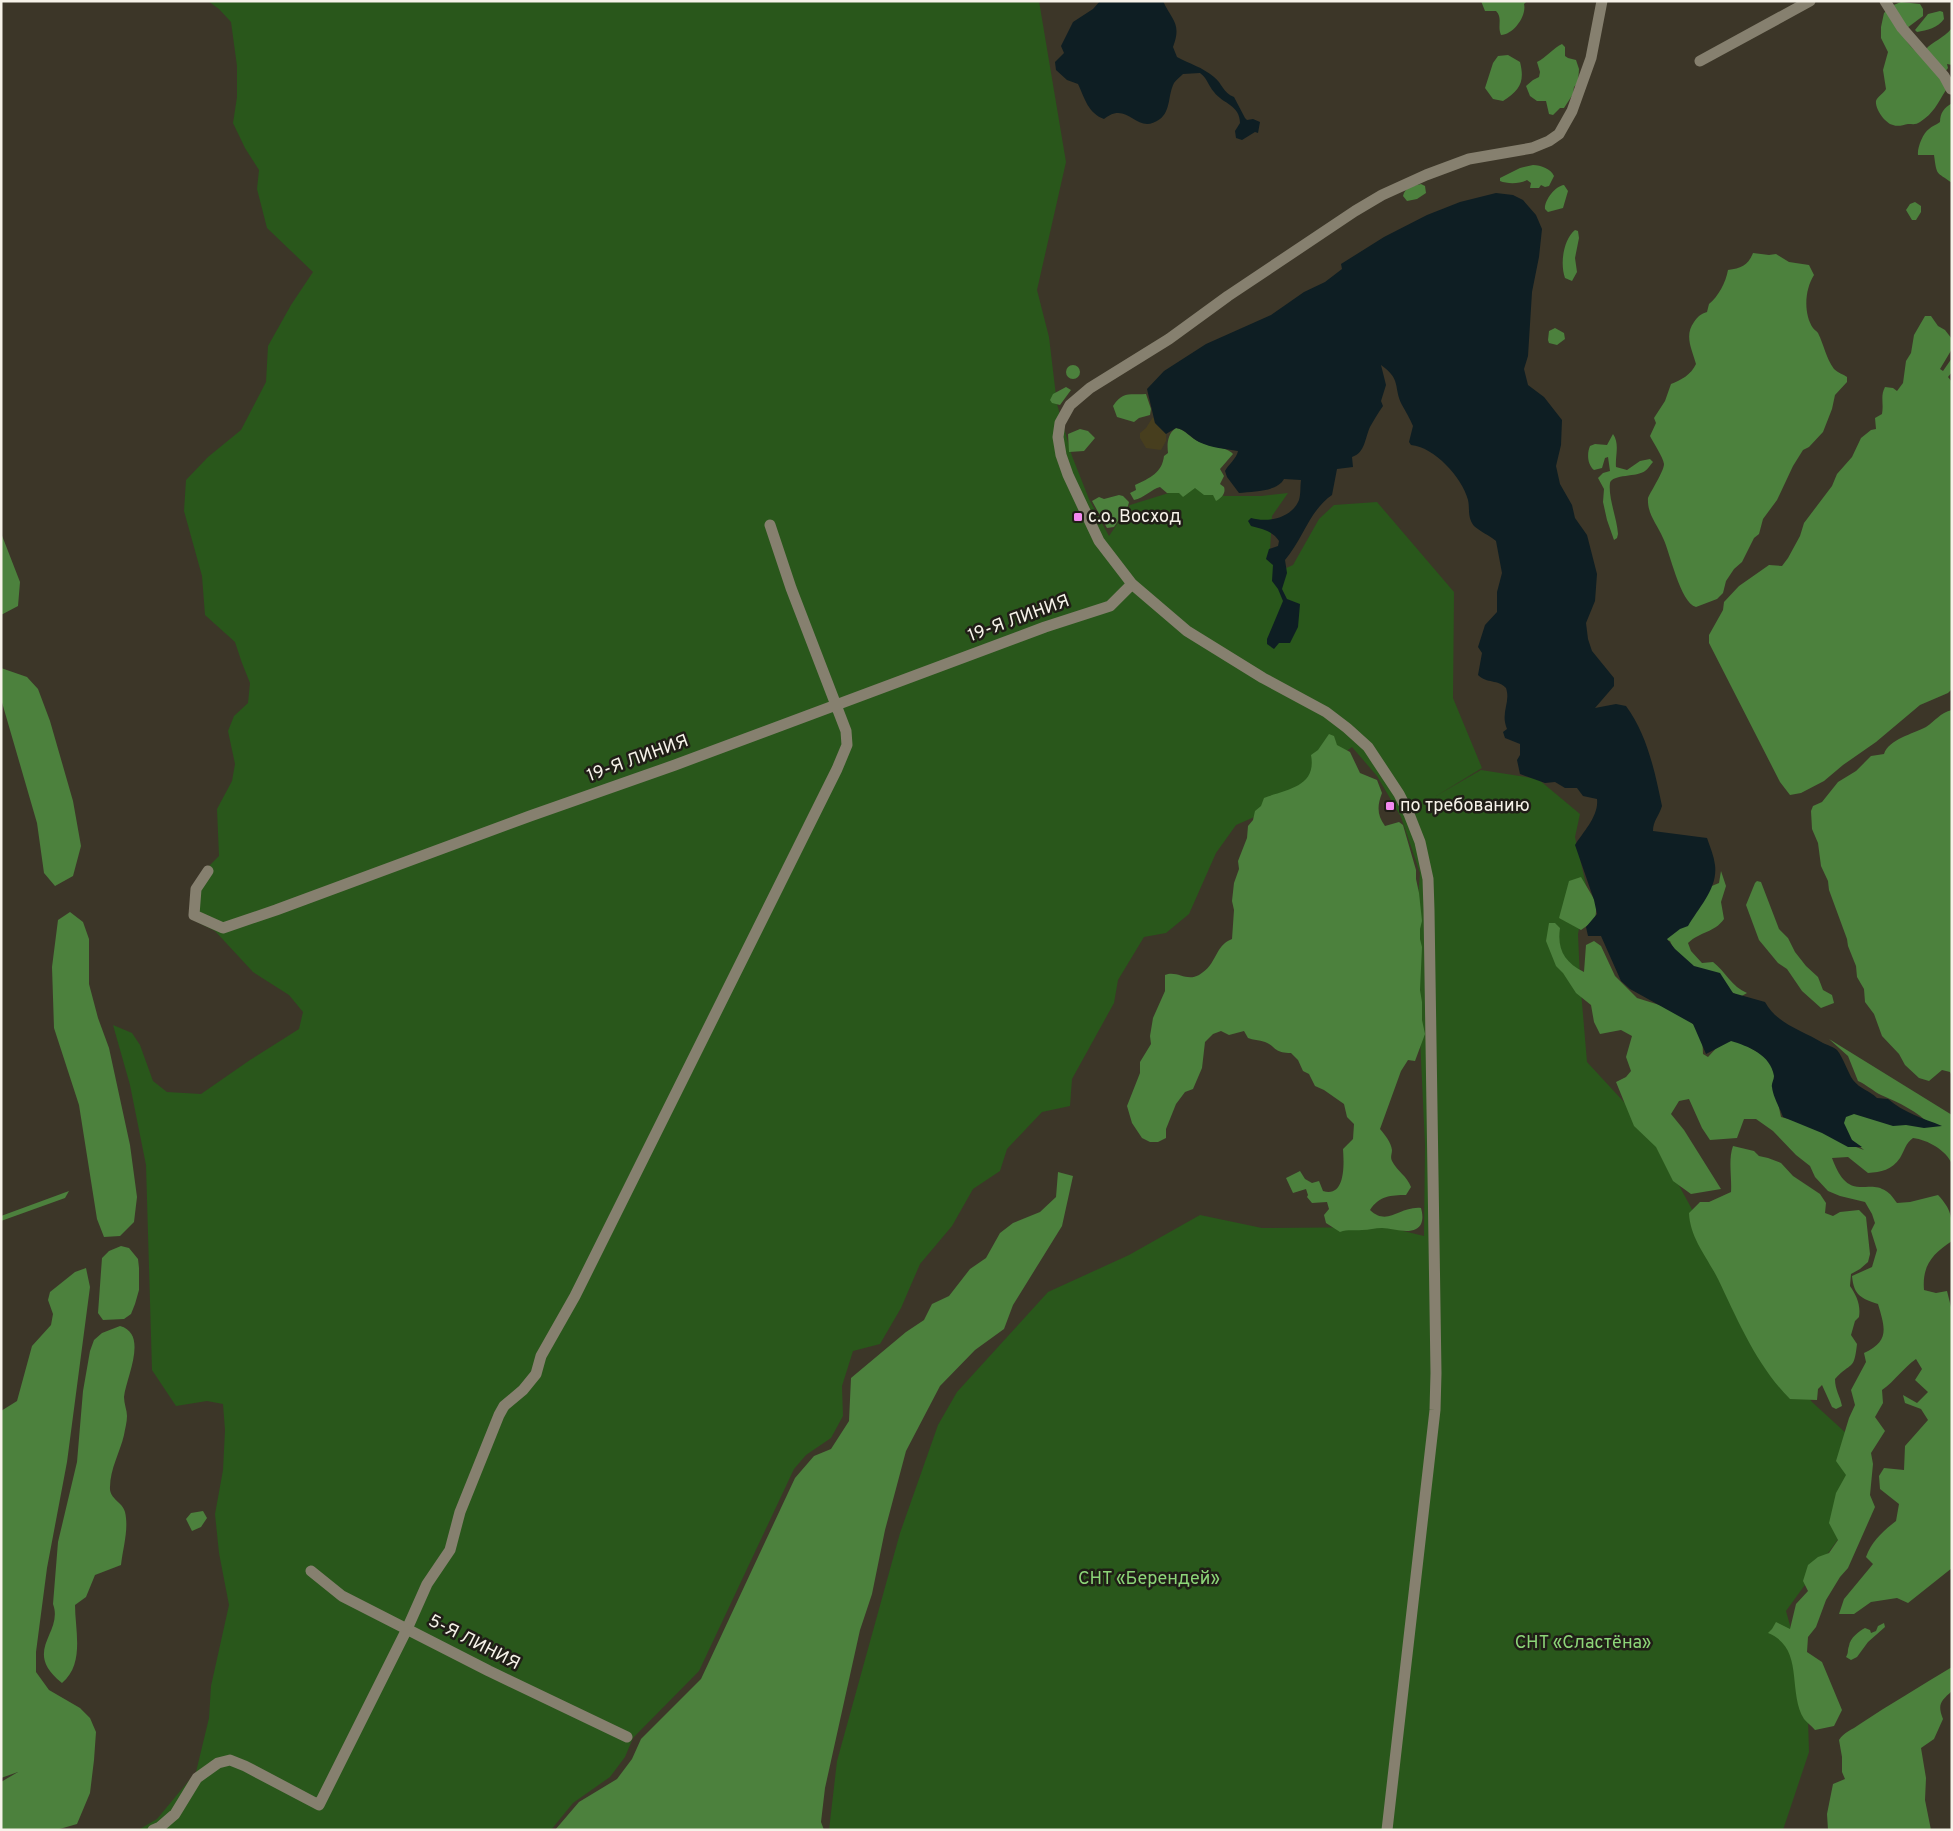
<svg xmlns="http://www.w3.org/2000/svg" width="1953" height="1831" font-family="Overpass,sans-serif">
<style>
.green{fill:#29571b}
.forest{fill:#4c813d}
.sand{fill:#473e1e}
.water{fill:#0e1e23}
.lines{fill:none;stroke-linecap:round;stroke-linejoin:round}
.minor{stroke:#86806f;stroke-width:11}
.poi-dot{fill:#f489f0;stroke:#201e17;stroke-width:2}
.labels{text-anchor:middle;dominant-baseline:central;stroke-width:5;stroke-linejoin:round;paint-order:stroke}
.poi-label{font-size:18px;fill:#f6f2e9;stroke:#201e17;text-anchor:start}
.street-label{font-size:18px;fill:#f6f2e9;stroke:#201e17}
.park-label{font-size:18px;fill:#8cd578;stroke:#201e17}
</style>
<rect width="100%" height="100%" fill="#3c3628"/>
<path class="green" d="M208 1H1039L1066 162 1037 290 1049 337 1057 404 1072 456 1089 499 1109 536 1130 505 1175 491 1192 481 1224 496H1261L1288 493 1272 516 1270 551 1275 573 1293 565 1319 519 1334 505 1377 502 1454 592 1453 698 1482 768 1436 796 1481 770 1538 779 1580 814 1575 837 1587 889 1578 934 1580 979 1587 1062 1647 1127 1711 1244 1746 1321 1812 1402 1859 1445 1847 1527 1786 1611 1807 1686 1809 1752 1783 1830H829L837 1761 900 1533 938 1425 957 1392 1048 1292 1129 1255 1200 1215 1262 1228 1387 1227 1424 1236 1425 1145 1415 931 1420 873 1401 817 1377 776 1352 747 1259 815 1236 825 1216 853 1189 914 1166 933 1144 937 1118 980 1114 1003 1072 1079 1070 1106 1042 1112 1007 1149 1000 1171 973 1189 952 1226 920 1264 901 1308 880 1344 853 1351 842 1386 843 1416 831 1438 806 1455 794 1469 699 1671 633 1738 625 1757 610 1777 573 1803 551 1830H138L157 1819 196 1772 209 1718 211 1686 229 1605 219 1553 215 1514 223 1470 225 1430 223 1404 207 1401 176 1406 152 1370 146 1165 130 1085 113 1025 132 1033 140 1045 153 1081 167 1092 201 1094 250 1060 299 1029 303 1012 289 995 253 972 215 931 191 919 200 875 219 856 217 809 232 781 235 764 228 731 234 716 248 703 250 683 242 663 235 642 205 615 202 576 184 511 186 480 208 457 241 430 266 382 268 346 291 305 313 272 267 228 257 189 259 170 245 148 233 123 237 97V66L231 22 219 9Z"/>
<path class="forest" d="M1481 1H1527L1524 4C1527 16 1513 35 1501 35 1497 26 1503 18 1496 11H1485Z
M1901 2 1920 4 1923 9V16L1903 31C1905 47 1922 54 1932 66 1938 73 1942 82 1946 90 1937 104 1934 113 1920 122 1916 125 1913 124 1908 124 1903 125 1898 127 1893 125 1885 123 1875 109 1876 101 1877 97 1884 93 1886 89L1883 70 1888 52 1881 38V27L1884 13 1891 6Z
M1940 11 1943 12 1944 19C1938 28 1927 30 1917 32L1915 30 1928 14Z
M1952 28V65L1947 64 1948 68 1945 72 1926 49C1933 41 1943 39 1952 28Z
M1562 44 1565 47V56L1568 58 1576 60 1579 69 1578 83 1574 87 1573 94 1564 108H1560L1553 115 1549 114 1546 101H1537L1530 96 1526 86 1533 80 1539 77 1540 72 1537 62C1546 58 1553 48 1562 44Z
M1508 55 1520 62C1525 82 1520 90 1503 101L1493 99 1485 88 1493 63 1498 56Z
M1952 103V183C1936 171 1937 177 1934 155H1918C1917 148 1923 133 1929 129 1932 126 1936 125 1940 122 1940 113 1944 108 1952 103Z
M1533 165C1541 165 1551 169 1554 176L1549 186 1545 187 1541 185 1539 188H1530L1531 183 1527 180C1520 184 1507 184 1500 181V178L1520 168Z
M1421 184 1425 186 1426 193 1417 199 1407 201 1403 196C1405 187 1413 186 1421 184Z
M1564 185 1568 191 1563 208 1548 212 1545 209C1544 201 1555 186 1564 185Z
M1915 202 1921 206V212L1916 220H1912L1906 210 1910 204Z
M1575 230 1578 231 1579 238 1575 258 1577 272 1572 281 1565 278C1560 264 1563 240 1575 230Z
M1753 253 1769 255 1776 254 1789 262 1809 265 1814 275C1805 289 1803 313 1813 328 1814 330 1817 331 1818 333 1824 345 1826 358 1834 369 1838 373 1843 374 1847 377V382L1835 395 1832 409 1823 432 1809 447 1803 450 1793 466 1777 500 1763 519 1759 534 1754 538 1742 562 1734 569 1726 581 1723 593 1717 599 1696 607C1680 603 1670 552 1663 538 1657 524 1647 514 1648 498 1651 491 1664 471 1664 464 1663 457 1653 442 1650 436L1656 423 1654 418 1665 401 1671 384C1681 380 1691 375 1696 364 1692 349 1684 336 1694 322 1698 316 1701 314 1707 312L1709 304C1718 297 1726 282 1728 270 1741 268 1748 266 1753 253Z
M1925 316H1931L1938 326 1945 330 1952 339V349L1940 369 1943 371 1952 358V372L1948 377 1952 382V689L1948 693 1920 705 1876 742 1843 765 1824 781 1801 793 1790 795 1780 782 1709 643V635L1723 610 1724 602 1739 586 1769 565 1782 566 1788 558 1800 536 1804 523 1832 486 1837 474 1852 457 1861 438 1871 430 1876 429 1875 418 1882 414C1884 403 1880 396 1885 387L1893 388 1897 391 1903 383 1906 361 1911 353 1914 335Z
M1555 328 1564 333 1565 339 1557 345 1549 343 1548 340 1549 331Z
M1066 372a7 7 0 1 1 14 0a7 7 0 1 1-14 0Z
M1066 387 1071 390 1060 405 1052 403 1050 400 1053 394Z
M1146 394 1151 409 1150 415 1139 418 1134 422 1117 417 1113 406C1123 391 1128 395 1146 394Z
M1176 428C1185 429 1191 439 1200 442 1209 446 1228 447 1233 454L1220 469 1224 476 1220 484 1224 487C1226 493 1222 498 1216 501L1213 495H1204L1195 488 1183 497 1179 493H1167L1160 487C1152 489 1144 498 1134 500L1130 493 1136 490 1135 485C1150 478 1162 473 1164 456L1168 453C1167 445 1167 434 1176 428Z
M1080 429 1088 431 1095 438 1084 451 1069 452 1068 434Z
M1613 434C1620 444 1615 456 1616 467L1627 470 1640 461 1650 459 1653 462C1650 465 1648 469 1645 471 1638 477 1612 474 1610 483 1608 498 1617 518 1618 534L1617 538 1614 540 1607 520 1603 502 1604 489 1598 478 1603 473 1610 471 1608 457 1605 458 1602 468 1594 470C1587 464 1587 453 1590 446L1595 444 1607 445Z
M1119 495 1123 496 1129 502 1128 506 1114 527 1107 528 1092 501 1099 497 1104 499Z
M1 533 20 582 18 606 1 615Z
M1 668 27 677 38 689 50 721 73 801 81 846 73 876 55 886 44 873 37 823 1 699Z
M1952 710V1076L1950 1072 1942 1070 1929 1081 1919 1078 1905 1065 1899 1054 1882 1036 1874 1014 1865 1002 1864 989 1857 977 1856 966 1848 946 1847 939 1829 890 1828 881 1821 866 1818 843 1812 829 1811 811 1813 806 1822 802 1838 782 1856 771 1871 756 1884 754C1889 739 1913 734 1926 727 1935 721 1940 713 1952 710Z
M1329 734 1334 736 1337 745 1350 752 1360 773 1377 780 1382 793C1377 806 1377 815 1385 826L1399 822 1403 825 1416 870V879L1419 893 1422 921 1420 929V939L1422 947 1420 990 1422 1002V1020L1425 1034 1415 1061 1408 1060 1401 1071 1380 1129C1385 1135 1391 1142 1392 1150 1392 1154 1390 1157 1392 1161 1397 1171 1407 1176 1411 1187L1406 1195C1391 1195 1379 1196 1370 1210 1388 1227 1399 1206 1421 1208 1423 1215 1424 1225 1416 1229 1406 1234 1392 1228 1382 1228 1375 1228 1369 1230 1362 1230 1354 1231 1348 1229 1340 1232L1326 1223 1324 1215 1329 1209 1327 1202 1312 1203 1307 1197 1308 1195 1306 1189 1293 1193 1286 1178 1300 1171 1305 1179 1312 1183 1319 1181 1323 1191C1346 1198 1344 1163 1343 1149L1353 1139 1354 1124 1347 1117 1344 1104 1324 1090 1315 1086 1309 1074 1303 1071 1298 1060 1291 1053C1273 1053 1276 1046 1265 1042 1259 1040 1253 1040 1248 1038L1244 1031 1229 1035 1221 1031 1213 1034 1205 1042 1202 1068 1193 1089 1185 1092 1176 1104 1166 1129V1138L1158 1142H1150L1142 1138 1132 1123 1127 1106 1140 1073V1062L1151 1044 1150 1036 1153 1018 1165 991V975C1177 970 1186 982 1199 975 1218 964 1214 946 1232 939L1234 910 1232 901 1234 883 1239 869 1238 861 1247 838 1248 826 1253 820 1255 811 1261 806 1264 798C1287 789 1317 787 1311 755L1318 750Z
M1721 871 1726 886 1721 902 1724 919C1714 933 1701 931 1688 943L1691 951 1702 963 1713 962C1725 971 1732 987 1747 993L1740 997C1718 983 1679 966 1670 941L1663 939 1702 890 1719 883Z
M1581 877 1597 904 1595 920 1581 930 1559 918 1569 881Z
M1757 881 1761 882 1779 929 1788 938 1795 952 1806 966 1818 977 1823 990 1832 995 1834 1003 1821 1008 1802 991 1787 969 1778 963 1759 940 1746 905 1755 883Z
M70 912 83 922 89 939V984L98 1018 109 1048 130 1145 137 1197 134 1222 120 1236 104 1237 97 1219 79 1105 54 1028 52 967 58 920Z
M1549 923H1555L1560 928C1557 949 1564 962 1584 972L1586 945 1594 941 1601 946 1615 976 1637 998 1669 1008 1689 1020 1702 1033 1703 1054 1708 1057 1721 1043 1736 1040 1770 1059 1776 1076 1775 1089 1781 1117 1811 1125 1848 1144 1864 1150 1842 1132 1839 1122 1847 1112 1931 1126C1918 1111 1899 1103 1881 1095 1873 1091 1867 1085 1858 1081L1848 1056 1829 1039 1952 1115V1164C1946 1150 1928 1140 1913 1138 1905 1144 1905 1150 1900 1158 1892 1170 1881 1172 1868 1173L1848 1157 1832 1158C1837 1171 1844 1187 1860 1187 1870 1187 1877 1185 1886 1191 1890 1193 1894 1199 1897 1203L1910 1202 1938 1195C1953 1211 1952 1219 1952 1241 1932 1254 1922 1266 1924 1290L1936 1293 1947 1291 1952 1311V1568L1908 1603 1897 1598 1871 1602 1854 1614H1839L1844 1599 1873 1564 1866 1557C1872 1541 1882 1532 1896 1521L1899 1504 1880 1489 1879 1476 1884 1468 1904 1470 1905 1446 1928 1420 1921 1409 1905 1403 1903 1395 1917 1403 1928 1392 1915 1380 1922 1369 1916 1359C1903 1368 1895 1381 1882 1390L1883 1403 1875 1417 1885 1431 1871 1453 1873 1464 1870 1495 1875 1507 1848 1568 1840 1577 1826 1600 1816 1627 1808 1637 1807 1652 1822 1662 1842 1710 1834 1726 1815 1730C1812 1726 1807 1723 1804 1719 1787 1691 1805 1648 1768 1633L1772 1629 1776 1622 1790 1629 1796 1604 1808 1591 1803 1581 1808 1565 1818 1557 1829 1553 1838 1540 1829 1523 1836 1493 1846 1475 1836 1461 1849 1418 1855 1405 1851 1390 1866 1362 1864 1353C1890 1341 1885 1328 1878 1304 1861 1298 1854 1296 1852 1276L1872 1267 1877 1250 1871 1231 1875 1223 1872 1214 1865 1202 1840 1196 1828 1191 1815 1177 1810 1166 1796 1155 1773 1131 1756 1119H1744L1737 1138 1710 1140 1702 1128 1689 1099 1679 1101 1671 1114 1684 1130 1721 1189 1691 1194 1673 1181 1656 1147 1634 1126 1616 1082 1626 1077 1631 1071 1626 1057 1632 1036 1621 1030 1600 1034 1594 1022 1591 1005 1576 993 1563 973 1556 966 1546 941Z
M1733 1146 1754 1151 1759 1156 1768 1158 1781 1163 1793 1176 1820 1194 1826 1203 1825 1213 1833 1216 1840 1212 1859 1210 1866 1217 1870 1254 1868 1262 1860 1269 1851 1274 1850 1286C1856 1295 1861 1304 1859 1317L1855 1321 1851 1335 1857 1344C1854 1372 1851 1361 1835 1379 1835 1390 1840 1396 1842 1406L1836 1409 1832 1407 1822 1385 1818 1389 1817 1400 1790 1399C1757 1366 1738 1321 1718 1279 1707 1257 1690 1238 1689 1213L1700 1202H1709L1731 1192C1732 1177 1728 1160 1733 1146Z
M1058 1172 1073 1176 1062 1226 1013 1305 1004 1329 975 1350 940 1386 906 1451 885 1530 872 1594 860 1630 825 1788 821 1822 824 1830H555L579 1802 617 1779 632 1759 641 1739 701 1679 795 1478 814 1456 831 1449 849 1421 851 1378 906 1332 924 1320 932 1304 949 1296 970 1269 986 1258 1000 1233 1013 1223 1040 1212 1056 1197Z
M69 1191 65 1198 1 1221V1216Z
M121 1246 129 1248 138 1259 139 1268V1290L135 1304 131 1314 124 1319 103 1320 98 1313 102 1258 109 1251Z
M86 1268 90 1287 67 1462 47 1568 36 1652V1672L49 1690 80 1708 90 1718 96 1732 94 1760 90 1793 77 1824 56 1830H1V1782L18 1772 1 1778V1411L17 1401 32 1346 51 1325 53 1314 48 1300 50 1292 75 1272Z
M120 1326C149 1334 126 1377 124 1397 124 1404 127 1410 127 1416 127 1422 125 1429 124 1435 120 1452 110 1469 110 1487 109 1499 123 1502 125 1512 129 1529 123 1547 121 1565L95 1575 86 1597 75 1605C75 1630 85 1664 62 1683 21 1650 64 1634 53 1604L58 1542 77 1462 83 1391 90 1351 94 1340 102 1333Z
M203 1511 207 1518 201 1527 192 1531 186 1519 191 1513Z
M1884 1623 1885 1627 1868 1642 1857 1657 1851 1660 1846 1657C1849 1652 1847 1651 1849 1646 1850 1638 1859 1631 1865 1628L1870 1630 1871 1633 1876 1631 1878 1626Z
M1952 1667V1691C1941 1701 1937 1704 1943 1719L1934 1739 1921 1748 1926 1778 1925 1800 1931 1830H1828L1827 1814 1833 1784 1845 1779 1842 1772V1757L1839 1740C1844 1732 1852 1730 1860 1724 1890 1704 1921 1686 1952 1667Z"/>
<path class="sand" d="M1153 417 1155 423 1166 434V441L1161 450 1146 448 1140 438V433L1146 428Z"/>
<path class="water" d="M1100 1H1163C1172 21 1182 23 1173 47L1177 57C1190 64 1202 67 1214 77 1222 83 1223 93 1234 97L1245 118 1247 120 1253 119 1260 122 1258 133 1255 132 1242 140 1236 138 1235 131 1240 123C1240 105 1223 104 1214 92 1208 85 1207 78 1200 73L1183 74C1180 77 1176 80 1174 83 1168 94 1171 111 1160 119 1136 137 1129 99 1104 119 1088 113 1085 99 1078 84L1067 80 1056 70 1055 62 1064 53 1061 46 1073 22 1093 9Z
M1496 193 1513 195 1523 200 1536 215 1542 229 1539 257 1532 292 1528 356 1524 369 1528 385 1544 397 1562 420 1561 445 1556 466 1560 484 1572 505 1575 518 1587 535 1597 574 1595 601 1586 623 1588 639 1592 651 1614 678V686L1595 708 1616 704 1626 706C1647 734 1655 772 1662 806 1659 816 1653 821 1653 831L1707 838C1710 847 1714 856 1715 865 1718 888 1699 907 1688 926L1680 929 1667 939 1675 949 1694 966 1720 973 1733 993 1765 1002C1778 1025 1802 1030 1823 1043 1827 1045 1834 1047 1837 1050 1843 1057 1848 1073 1853 1080 1860 1089 1870 1091 1877 1098L1888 1099C1904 1113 1923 1118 1942 1126L1924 1128 1906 1125 1893 1126 1854 1114 1846 1117 1844 1123 1852 1140 1862 1147H1848L1822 1133 1783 1117C1780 1108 1773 1097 1772 1087 1771 1084 1774 1080 1774 1076 1771 1055 1748 1046 1731 1041L1706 1054 1693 1024 1630 989 1621 981 1601 936H1588L1586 927 1597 914 1594 900 1575 845C1583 832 1599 816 1597 799L1583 796 1577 788H1565L1555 782 1545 783 1520 774 1517 760 1520 755V744L1505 738 1503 732 1507 729C1500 712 1511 703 1506 688 1498 679 1487 684 1478 675L1482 653 1478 647 1485 625 1497 612V592L1502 573 1496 541C1490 536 1478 530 1474 526 1467 517 1470 508 1468 500 1462 477 1434 447 1411 445L1409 442 1413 426C1410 419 1406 412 1402 405 1393 387 1402 380 1381 365L1386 385 1381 401 1383 406C1378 413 1374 420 1370 427 1365 438 1365 453 1352 457L1353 467 1337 469 1332 495C1309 511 1303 539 1285 560L1287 573 1282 589 1287 599 1300 604 1298 627 1290 643H1279L1274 649 1267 644V639L1283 601 1278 589 1272 581 1273 565 1266 559 1269 549 1278 546 1279 541C1273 531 1262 529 1251 526L1248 521 1251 518C1268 523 1292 518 1299 500 1301 493 1300 487 1301 480L1284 479C1277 492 1254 491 1239 493L1227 477 1225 471C1228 465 1237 458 1238 451 1225 449 1212 448 1199 442 1191 438 1185 429 1176 428L1166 434 1155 423 1147 389 1164 371 1206 344 1271 315 1304 292 1325 282 1342 269 1341 264 1384 237 1427 215 1460 202Z"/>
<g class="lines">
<path class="minor" d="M1885 1 1902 28 1944 76 1951 89
M1700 61 1810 1
M208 871 196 889 194 915 223 928 276 910 530 816 675 765 1045 627 1110 606 1132 584
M311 1571 342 1596 489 1671 627 1737
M153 1830 160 1827 175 1814 197 1778 218 1763 230 1760 245 1766 319 1805 407 1629 427 1584 450 1550 460 1512 499 1415 504 1406 523 1390 536 1374 541 1356 575 1296 837 769 847 745 846 731 791 588 770 525
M1387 1830 1435 1410 1436 1373 1429 910 1428 879 1420 842 1409 814 1399 794 1368 747 1347 728 1326 712 1263 678 1187 631 1132 584 1099 541 1068 475 1061 455 1058 437 1060 423 1070 405 1090 388 1169 339 1228 296 1355 211 1382 195 1426 175 1469 159 1532 148 1549 141 1559 134 1572 111 1591 58 1602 1"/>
</g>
<g class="poi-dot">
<rect x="1073" y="512" width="10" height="10" rx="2.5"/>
<rect x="1385" y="801" width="10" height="10" rx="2.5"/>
</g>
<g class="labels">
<g class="poi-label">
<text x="1088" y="517">с.о. Восход</text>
<text x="1400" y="806">по требованию</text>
</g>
<g class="street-label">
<text transform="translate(1019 619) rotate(-20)">19-Я ЛИНИЯ</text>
<text transform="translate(638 759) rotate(-20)">19-Я ЛИНИЯ</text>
<text transform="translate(474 1643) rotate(27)">5-Я ЛИНИЯ</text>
</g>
<g class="park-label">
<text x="1149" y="1579">СНТ «Берендей»</text>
<text x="1583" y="1643">СНТ «Сластёна»</text>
</g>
</g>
<rect width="1953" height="1831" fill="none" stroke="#f6f2e9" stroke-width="5"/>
</svg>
